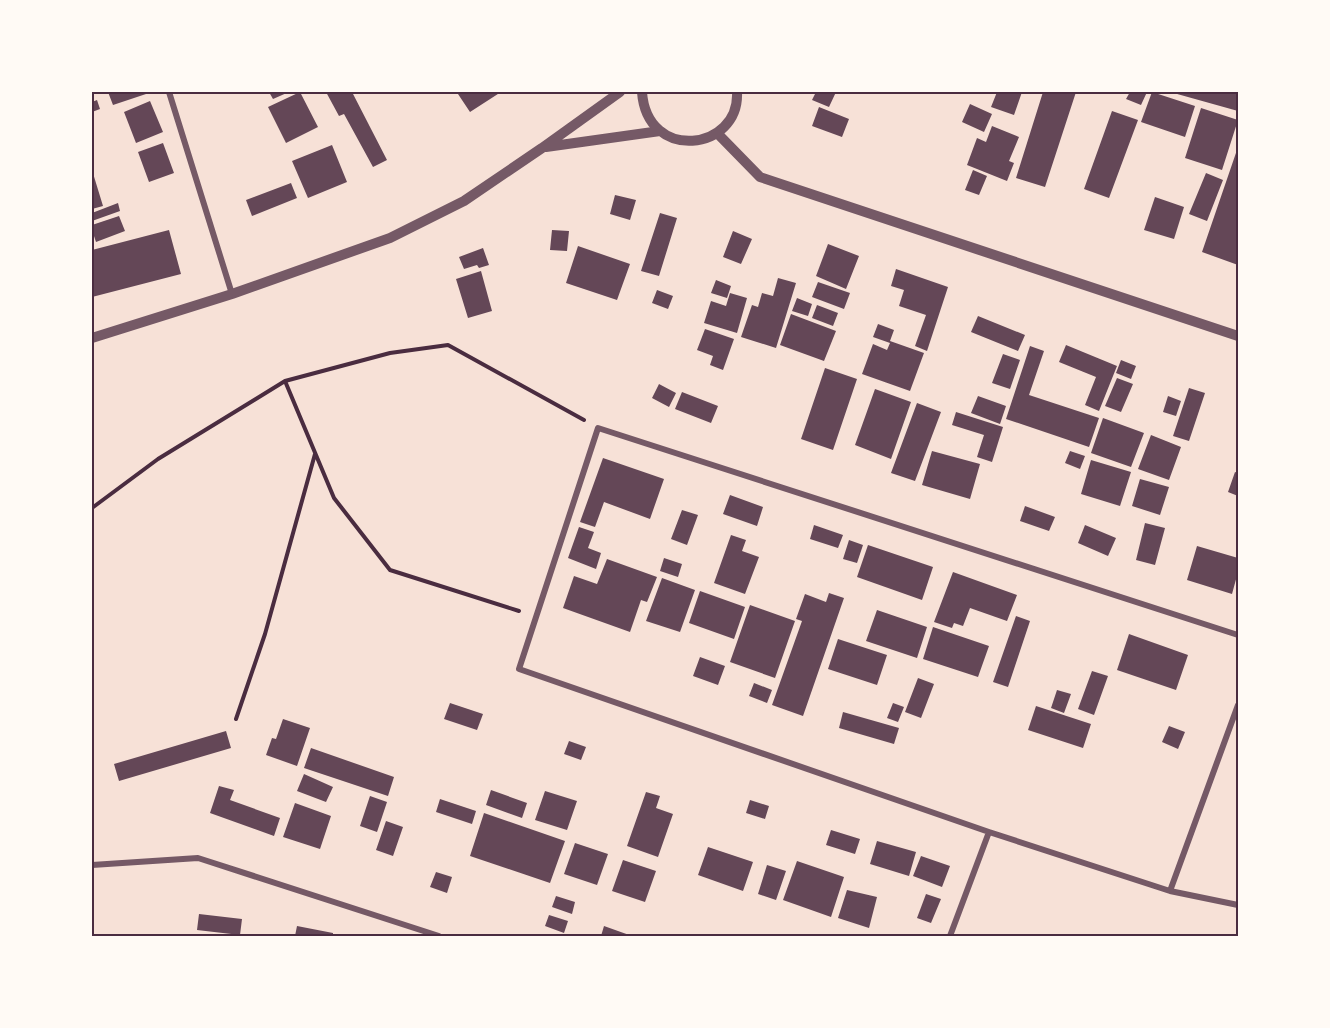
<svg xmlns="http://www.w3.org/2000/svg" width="1330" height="1028" font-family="'Archivo Narrow',sans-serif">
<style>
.building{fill:#644757}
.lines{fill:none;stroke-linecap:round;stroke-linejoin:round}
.path{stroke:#4a2c40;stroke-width:4}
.minor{stroke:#755966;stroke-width:6}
.tertiary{stroke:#755966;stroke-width:10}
.neatline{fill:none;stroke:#4a2c40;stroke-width:2}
</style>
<rect width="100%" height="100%" fill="#f7e1d7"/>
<path class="building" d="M108 92H152L113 105Z
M269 92H289L273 99Z
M300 92 318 127 286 143 268 107Z
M326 92H352L387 160 373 167 344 114 339 116Z
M462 92H501L470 112 458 94Z
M816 92H836L829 107 812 100Z
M997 92H1022L1014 115 991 107Z
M1043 92H1076L1045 187 1016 178Z
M1130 92H1147L1141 105 1126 99Z
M1152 92 1195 106 1185 137 1141 122Z
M1170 92H1238V111Z
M97 100 100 109 92 112V102Z
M150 101 163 132 136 143 124 112Z
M970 104 992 114 984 132 962 122Z
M819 107 849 119 842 137 812 126Z
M1201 108 1238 120 1222 170 1185 158Z
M1112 111 1138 120 1109 198 1084 189Z
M992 126 1019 137 1009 161 1014 163 1007 181 967 165 977 138 986 142Z
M163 143 174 173 149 182 138 152Z
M332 145 347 182 308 198 292 161Z
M1238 147V265L1202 252Z
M92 170 103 206 92 209Z
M973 170 987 176 979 195 965 190Z
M1206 173 1223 180 1207 221 1189 214Z
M291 183 297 198 252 216 246 200Z
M615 195 636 200 630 220 610 214Z
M1155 197 1184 207 1174 239 1144 230Z
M118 203 120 211 92 221V213Z
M660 213 677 218 659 276 641 271Z
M119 216 125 231 96 242 92 230V225Z
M169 230 181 274 92 297V250Z
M552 230 569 231 567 251 550 250Z
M733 231 752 239 741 264 723 257Z
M828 244 859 256 846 289 816 276Z
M578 246 630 264 617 300 566 283Z
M483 248 489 265 479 268 477 265 464 269 459 257Z
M896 269 948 287 927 351 915 346 926 315 899 306 904 290 891 286Z
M481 271 492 311 468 318 456 279Z
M778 278 796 283 776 348 741 337 752 305 758 307 762 293 773 296Z
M716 280 731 286 727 298 711 293Z
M818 282 850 293 844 309 812 297Z
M657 290 673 296 668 309 652 303Z
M730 293 747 298 737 333 704 323 711 301 726 306Z
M797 298 812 304 808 316 792 311Z
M817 305 838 313 833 326 812 318Z
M791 314 836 331 824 361 780 345Z
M978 316 1025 335 1018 351 971 332Z
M878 324 894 330 890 341 924 353 910 391 862 374 873 344 887 350 890 343 873 337Z
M705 329 734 339 723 370 710 365 713 356 697 350Z
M1066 345 1117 366 1099 411 1085 405 1096 377 1059 362Z
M1030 346 1044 351 1029 395 1099 418 1089 447 1006 419Z
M1003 354 1020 360 1010 389 992 383Z
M1121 360 1136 366 1131 379 1116 373Z
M825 368 857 379 833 450 801 439Z
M1117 378 1133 384 1121 412 1105 406Z
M659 384 676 393 669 407 652 398Z
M1189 388 1205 393 1189 441 1173 436Z
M875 389 911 402 891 459 855 445Z
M682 392 718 406 711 423 675 409Z
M978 396 1006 406 1000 424 971 413Z
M1168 396 1181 401 1176 416 1163 412Z
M917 403 941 412 915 481 891 473Z
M956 412 1003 427 992 462 977 457 984 435 952 425Z
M1103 418 1144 433 1131 467 1091 453Z
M1151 435 1181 447 1169 480 1138 469Z
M932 451 980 464 970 499 922 485Z
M1070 451 1085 456 1080 469 1065 463Z
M603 458 664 479 650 519 604 502 595 527 580 522Z
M1091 460 1131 472 1120 506 1081 494Z
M1235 472 1238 473V496L1228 492Z
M1140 479 1169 487 1160 515 1132 506Z
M730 495 763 507 757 526 723 514Z
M1025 506 1055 517 1049 531 1020 521Z
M682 510 698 515 687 545 671 539Z
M1145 523 1165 528 1155 565 1136 560Z
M814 525 843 535 838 548 810 539Z
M1085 525 1116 538 1108 556 1078 543Z
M579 527 594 532 588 548 601 553 596 569 568 558Z
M731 535 746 540 742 551 759 557 745 594 714 583Z
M849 540 863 545 857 563 843 559Z
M868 545 933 567 922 600 857 577Z
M1197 546 1238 558V572L1232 594 1187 580Z
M664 558 682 564 678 577 660 571Z
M607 559 657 577 647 602 641 600 630 632 563 608 574 576 597 584Z
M953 572 1017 595 1007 621 970 608 963 626 954 623 952 628 934 622Z
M662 578 695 590 680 632 646 621Z
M700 591 745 607 734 639 689 623Z
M829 593 844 598 803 716 772 705 802 621 796 619 805 594 826 602Z
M750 605 795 621 775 678 730 662Z
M877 610 927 627 917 658 866 641Z
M1016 616 1030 621 1008 687 993 682Z
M933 627 989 646 978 677 923 659Z
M1129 634 1188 655 1176 690 1117 670Z
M838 639 887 655 877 685 828 669Z
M700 657 725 666 718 685 693 676Z
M1092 671 1108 676 1094 715 1078 709Z
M918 678 934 684 921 718 905 712Z
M754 683 772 690 767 703 749 696Z
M1057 690 1071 694 1064 713 1051 708Z
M450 703 483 714 477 730 444 719Z
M893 703 904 707 898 722 887 718Z
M1036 706 1091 724 1083 748 1028 730Z
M843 712 899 728 894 744 839 728Z
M283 719 310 728 297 766 266 755 272 738 276 739Z
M1169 726 1185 732 1178 749 1162 742Z
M226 731 231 748 119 781 114 764Z
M569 741 586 747 581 760 564 754Z
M311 748 394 777 388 796 304 768Z
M304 774 333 787 326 802 297 791Z
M219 786 234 790 230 800 280 818 274 836 210 813Z
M491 790 527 803 522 818 486 805Z
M545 791 577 801 567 830 535 820Z
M646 792 660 796 656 808 673 814 658 857 627 846Z
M370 796 387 802 377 832 360 826Z
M440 799 476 811 472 824 436 812Z
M750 800 769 806 765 819 746 813Z
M295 803 331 816 320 849 283 837Z
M484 813 565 841 550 883 470 856Z
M386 821 403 827 393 856 376 850Z
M831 830 860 839 855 854 826 845Z
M877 841 916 852 909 876 870 864Z
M575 843 608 854 597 885 564 874Z
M708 847 753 862 743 891 698 875Z
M921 856 950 866 942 887 913 876Z
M623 860 656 871 645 902 612 891Z
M797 861 844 877 831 917 783 900Z
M767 865 786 871 776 900 758 894Z
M436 872 452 877 447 893 430 887Z
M847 890 877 897 869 928 838 918Z
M926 894 941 899 931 923 917 918Z
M556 896 575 902 572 914 552 907Z
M199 914 242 919 240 935 197 930Z
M549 915 568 921 564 933 545 926Z
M297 926 333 933V936H295Z
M604 926 632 936H601Z"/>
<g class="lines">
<path class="path" d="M285 381 334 498 390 570 519 611
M92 508 158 459 285 381 390 353 448 345 584 420
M236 719 265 634 315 454"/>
<path class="minor" d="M169 92 232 294
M1238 635 598 428 519 669 989 832 1170 891 1238 905
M92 865 198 858 439 936
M1170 891 1238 705
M950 936 989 832"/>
<path class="tertiary" d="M642 92C647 163 740 151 737 92
M717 133 760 177 1238 336
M546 147 660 131
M92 338 232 294 390 238 464 201 542 148 620 92"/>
</g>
<rect width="1330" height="1028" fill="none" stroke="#fffaf5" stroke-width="186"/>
<rect x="93" y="93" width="1144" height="842" class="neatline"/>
</svg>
